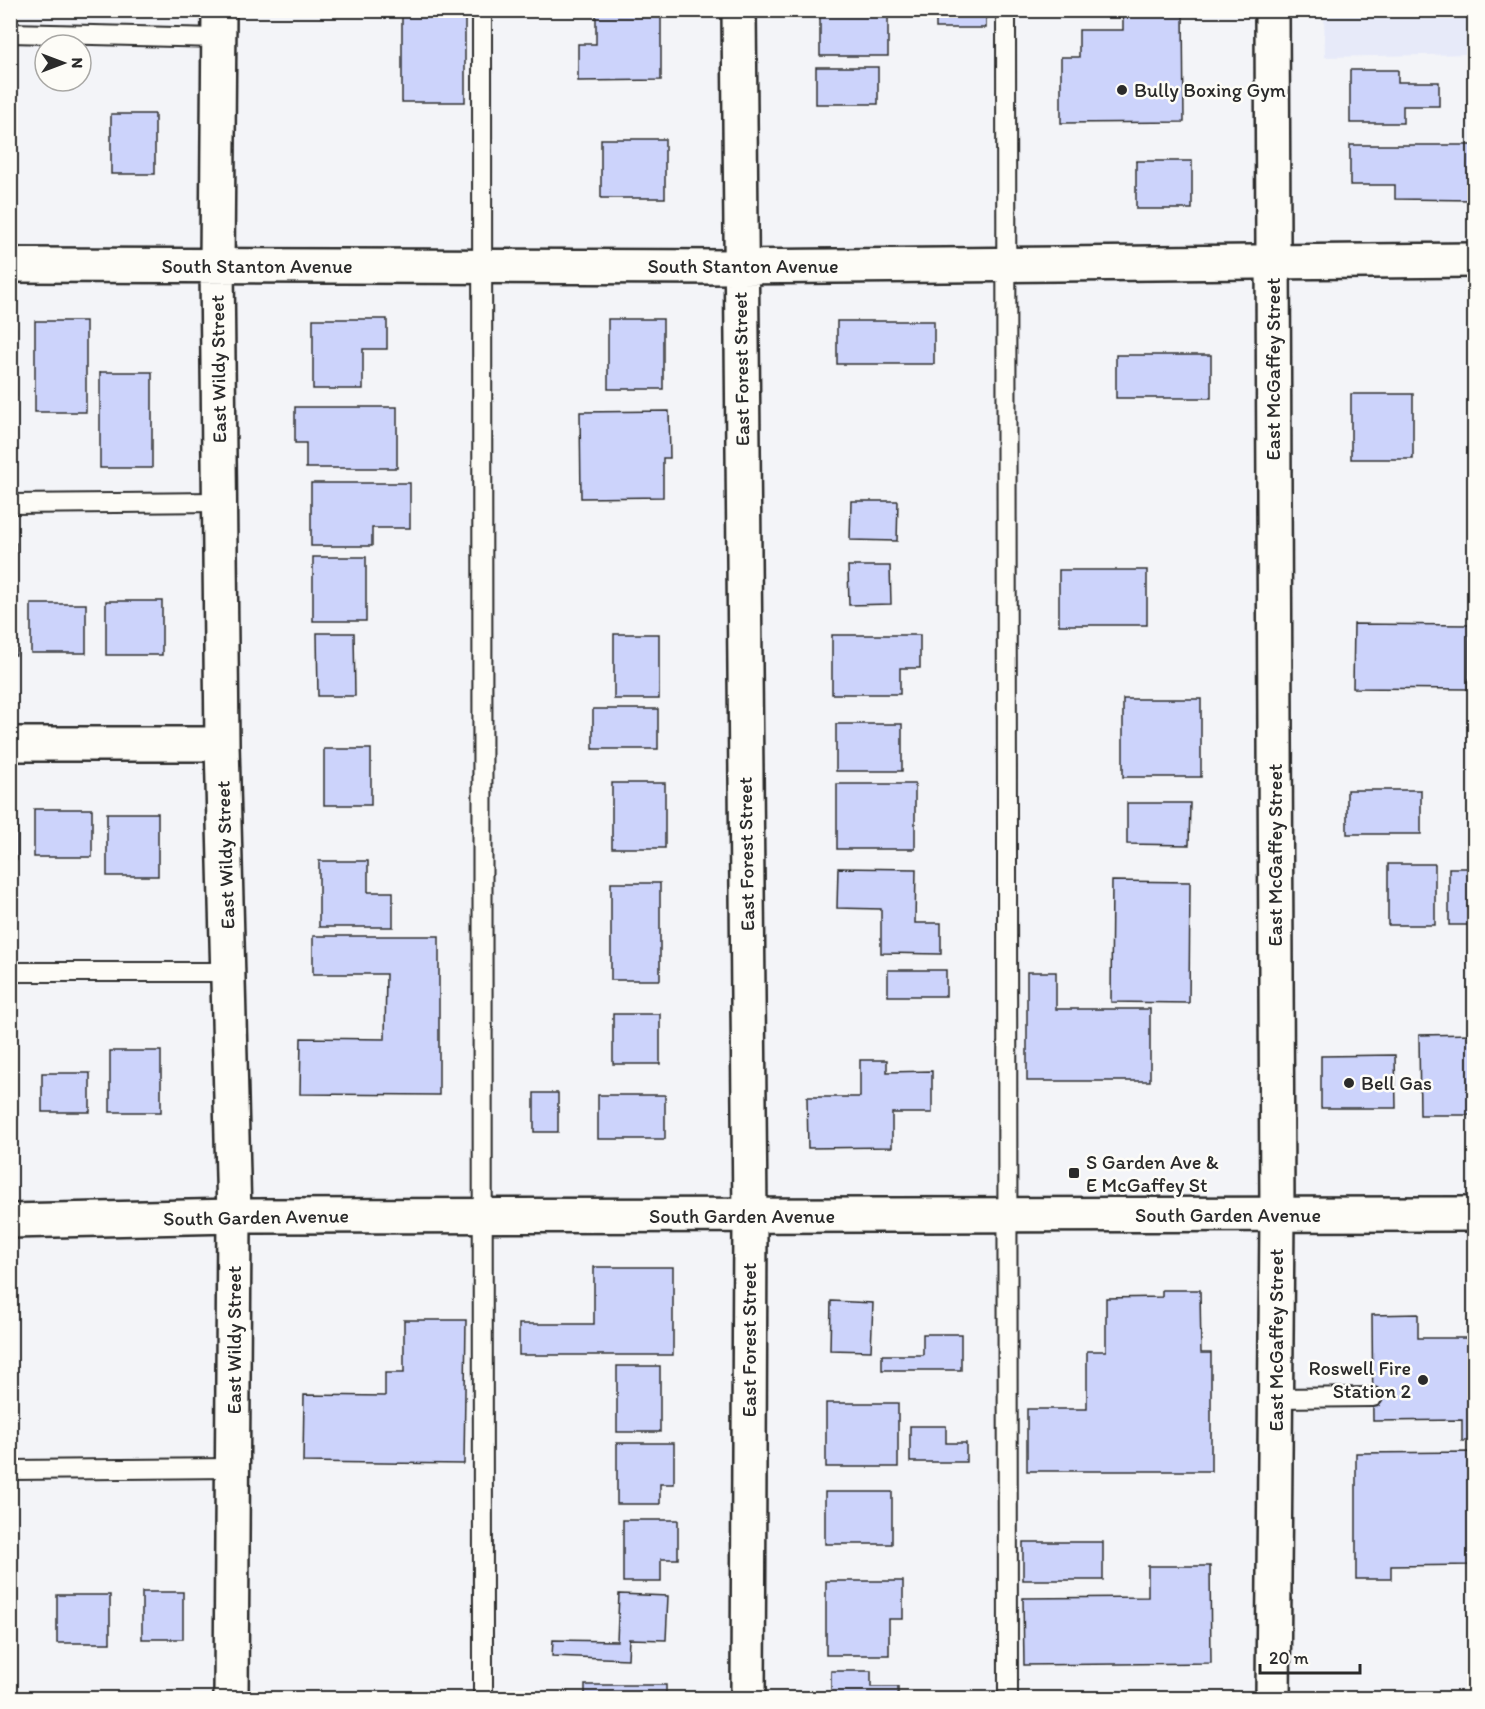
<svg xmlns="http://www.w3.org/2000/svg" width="1485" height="1709" font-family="Itim,sans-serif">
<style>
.built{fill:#e7eaf9}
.building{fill:#ccd3fb;stroke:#2b2b2b;stroke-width:1.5}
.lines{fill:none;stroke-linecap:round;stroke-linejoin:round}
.service-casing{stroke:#2b2b2b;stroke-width:22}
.minor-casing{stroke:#2b2b2b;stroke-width:38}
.tertiary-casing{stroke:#2b2b2b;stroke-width:38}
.secondary-casing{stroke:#2b2b2b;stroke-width:38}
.service{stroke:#fdfcf7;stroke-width:18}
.minor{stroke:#fdfcf7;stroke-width:33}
.tertiary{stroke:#fdfcf7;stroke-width:33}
.secondary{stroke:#fdfcf7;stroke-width:33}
.poi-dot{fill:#2b2b2b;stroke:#fdfcf7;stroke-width:2}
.labels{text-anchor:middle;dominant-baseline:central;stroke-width:5;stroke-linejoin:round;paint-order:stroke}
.poi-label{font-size:20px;fill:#2b2b2b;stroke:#fdfcf7;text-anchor:start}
.street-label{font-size:20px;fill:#2b2b2b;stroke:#fdfcf7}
</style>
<rect width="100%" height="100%" fill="#f3f4f8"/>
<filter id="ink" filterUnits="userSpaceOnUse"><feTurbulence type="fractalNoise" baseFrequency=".0167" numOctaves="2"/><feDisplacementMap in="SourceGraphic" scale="12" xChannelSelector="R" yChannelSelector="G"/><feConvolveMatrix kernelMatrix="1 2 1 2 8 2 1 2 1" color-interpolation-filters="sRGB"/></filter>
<g filter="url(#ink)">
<path class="built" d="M1324 11H1474V54L1325 57Z"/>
<path class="building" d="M402 10H465V102H402Z
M596 10H661V80L578 81V44H596Z
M820 10H888V56H820Z
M936 10H986V28H936Z
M1123 10H1183L1184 122 1061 123V57H1079V30H1123Z
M816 67H878V104H816Z
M1350 70H1398V82H1439V106H1403V123H1350Z
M111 114H155V174H111Z
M601 139H665V198H601Z
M1350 145H1474V200L1395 199V185H1350Z
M1136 161H1192V209H1136Z
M313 319H387V349H363V389H313Z
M608 319H663V389H608Z
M35 321H86V412H35Z
M837 321H934V364H837Z
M10 328H16V396H10Z
M1116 355H1211V398H1116Z
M100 372H152V468H100Z
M1351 394H1413V459H1351Z
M295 407H397V468H306V443H295Z
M669 411 670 458H663V497L581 498 580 412Z
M311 483H410V528H372V546H311Z
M851 501H898L897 541 850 540Z
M10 543H16V655H10Z
M313 557H366V621H313Z
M848 566H890L891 604 849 605Z
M1059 570H1147V625H1059Z
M106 601H162V655H106Z
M31 604H86V653H31Z
M1354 624 1469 625 1468 689 1353 688Z
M317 633H354L355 696H318Z
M614 634H659V699H614Z
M832 635H920V668H900V694H832Z
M1123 699H1201V777H1123Z
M593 709H658V749H593Z
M836 724H902V771H836Z
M324 749H371V805H324Z
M612 783H665V848H612Z
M837 784H915V849H837Z
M1347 790H1421V834H1347Z
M1127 803H1190L1189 845 1127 844Z
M34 809H92V857H34Z
M10 811H17V860H10Z
M107 813H158V876H107Z
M319 861H368V892H393V927H319Z
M1388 864H1435V925H1388Z
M838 868 916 869 915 923H941V954L881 953V909L837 908Z
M1449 868H1474V925H1449Z
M1112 881 1190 882 1189 1003 1111 1002Z
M611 883H660V980H611Z
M313 936H439V1095L300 1094 301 1038 385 1039 386 974H313Z
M888 970H946V996H888Z
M1027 972H1056V1009H1150V1081H1027Z
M613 1014H660V1064H613Z
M1474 1034V1115H1420L1419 1035Z
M110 1051H161V1112H110Z
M1395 1055 1396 1108H1321V1056Z
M860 1060H887V1072L932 1071V1113H892V1147L808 1148 807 1097H860Z
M42 1073H90V1112H42Z
M534 1093H558V1132H534Z
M598 1095H665V1139H598Z
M594 1267H673V1355H519V1324H594Z
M1162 1290H1200L1201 1353H1211V1471H1027V1409H1087V1351H1106V1298L1162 1297Z
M831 1301 873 1303 871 1351 830 1350Z
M1418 1314V1338H1472V1362H1474V1441H1462V1420L1373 1421 1372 1315Z
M404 1320H466L464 1464 303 1462 304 1395 385 1396V1373H404Z
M923 1334H961V1370H882V1355H923Z
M617 1366H660V1432H617Z
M826 1403H898V1467H826Z
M910 1426H946V1443H966V1462H910Z
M617 1443H674V1484H660V1504H617Z
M1474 1452V1565L1391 1566V1579H1356V1453Z
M825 1492H892V1544H825Z
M623 1520H678V1559H661V1582H623Z
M1023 1542H1103V1580H1023Z
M1148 1566H1210L1211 1663 1024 1665 1023 1598 1148 1597Z
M826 1581H903V1619H889V1655H826Z
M10 1591H17V1641H10Z
M142 1592H183V1639H142Z
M619 1594 668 1596 666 1640 629 1639 628 1659 552 1656 553 1640 617 1641Z
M57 1595H110V1643H57Z
M831 1671H871V1687H898V1698H831Z
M585 1685H666V1698H585Z"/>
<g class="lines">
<g class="service-casing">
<path id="service" d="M482 10 483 1698
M1006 10 1008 1698
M10 33 218 38
M10 504 220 502
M10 972H228
M1275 1398 1373 1397
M10 1470 233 1468"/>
</g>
<g class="minor-casing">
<path id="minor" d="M219 10 217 266 222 744 234 1216 231 1698
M739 10 750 1216 748 1698
M10 265 740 267 1474 260
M10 744H222"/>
</g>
<g class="tertiary-casing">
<path id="tertiary" d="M10 1221 234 1216 1474 1214"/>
</g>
<g class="secondary-casing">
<path id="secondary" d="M1272 10 1277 1214 1273 1698"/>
</g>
<use href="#service" class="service"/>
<use href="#minor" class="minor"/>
<use href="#tertiary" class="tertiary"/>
<use href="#secondary" class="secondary"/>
</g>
</g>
<g class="poi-dot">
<circle cx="1122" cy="90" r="6"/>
<circle cx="1349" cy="1083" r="6"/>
<rect x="1068" y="1167" width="12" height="12" rx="3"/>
<circle cx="1423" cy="1380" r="6"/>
</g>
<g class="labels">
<g class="poi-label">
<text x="1134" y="90">Bully Boxing Gym</text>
<text x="1361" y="1083">Bell Gas</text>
<text x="1086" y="1162">S Garden Ave &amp;<tspan x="1086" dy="23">E McGaffey St</tspan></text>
<text x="1411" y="1368" text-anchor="end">Roswell Fire<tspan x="1411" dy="23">Station 2</tspan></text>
</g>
<g class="street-label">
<text x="257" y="266">South Stanton Avenue</text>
<text x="743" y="266">South Stanton Avenue</text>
<text transform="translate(218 369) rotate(-91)">East Wildy Street</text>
<text transform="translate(741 369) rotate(-91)">East Forest Street</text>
<text transform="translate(1273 369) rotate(-90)">East McGaffey Street</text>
<text transform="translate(746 854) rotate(-91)">East Forest Street</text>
<text transform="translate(225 855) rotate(-92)">East Wildy Street</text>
<text transform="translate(1275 855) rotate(-90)">East McGaffey Street</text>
<text x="1228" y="1215">South Garden Avenue</text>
<text x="742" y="1216">South Garden Avenue</text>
<text transform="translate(256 1217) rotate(-1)">South Garden Avenue</text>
<text transform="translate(234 1340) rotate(-90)">East Wildy Street</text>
<text transform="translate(749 1340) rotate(-90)">East Forest Street</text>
<text transform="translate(1276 1340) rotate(-90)">East McGaffey Street</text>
</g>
</g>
<rect width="1485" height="1709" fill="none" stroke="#fdfcf7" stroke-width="36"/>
<rect x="18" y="18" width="1449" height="1673" fill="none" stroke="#2b2b2b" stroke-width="2" filter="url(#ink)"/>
<g transform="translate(63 63) rotate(90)"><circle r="28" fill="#fdfcf7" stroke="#a9a8a5" stroke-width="1.5"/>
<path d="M0-4.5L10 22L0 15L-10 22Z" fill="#2b2b2b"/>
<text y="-9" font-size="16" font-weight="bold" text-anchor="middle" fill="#2b2b2b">N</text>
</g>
<path d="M1260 1664v9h100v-9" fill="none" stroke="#2b2b2b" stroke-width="3"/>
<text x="1269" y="1664" font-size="18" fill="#2b2b2b" stroke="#fdfcf7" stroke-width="4.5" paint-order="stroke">20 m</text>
</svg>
